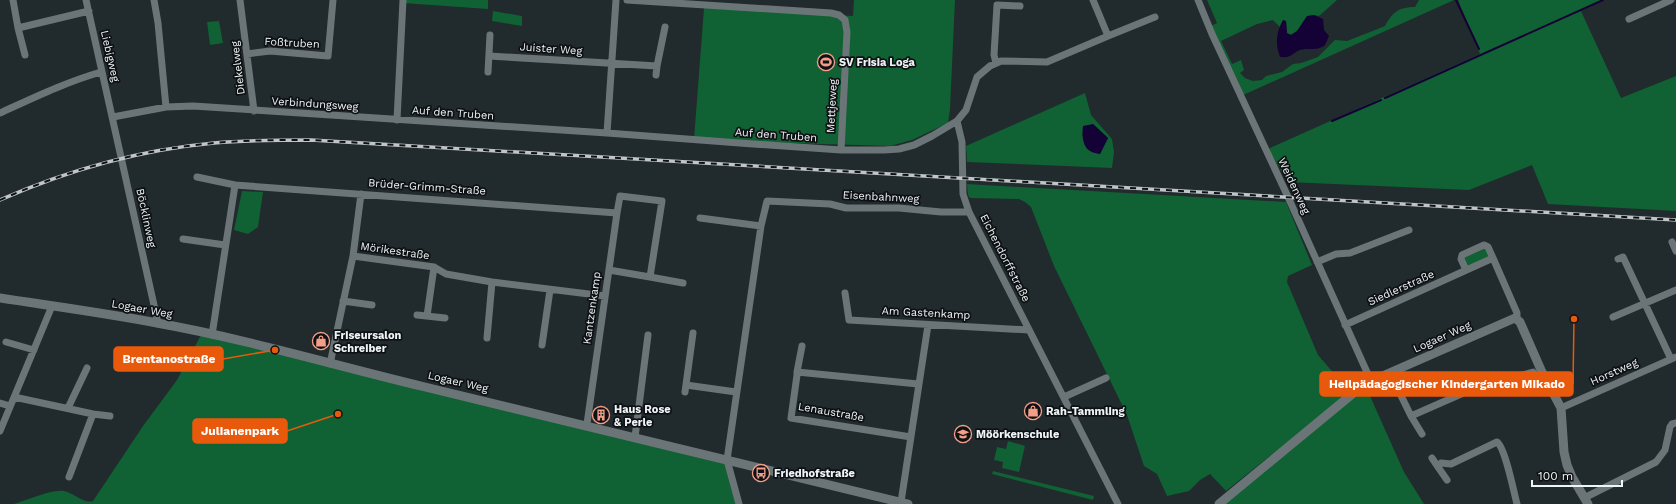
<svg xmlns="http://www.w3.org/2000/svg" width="1676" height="504" font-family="'Work Sans',sans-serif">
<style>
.green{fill:#106133;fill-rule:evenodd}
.water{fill:#140236}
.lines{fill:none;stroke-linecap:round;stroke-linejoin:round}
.stream{stroke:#140236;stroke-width:2}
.minor{stroke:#6b7578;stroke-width:7}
.tertiary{stroke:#6b7578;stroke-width:9}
.rail-casing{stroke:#c0c6c8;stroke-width:3.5}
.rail{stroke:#0e1113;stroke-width:2;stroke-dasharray:6;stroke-linecap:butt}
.labels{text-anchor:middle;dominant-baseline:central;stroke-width:3.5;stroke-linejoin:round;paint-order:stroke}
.street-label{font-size:11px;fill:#eff4f6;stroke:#0e1113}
.poi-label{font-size:11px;font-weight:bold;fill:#eff4f6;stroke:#0e1113;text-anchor:start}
.leader{fill:none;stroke:#e8590c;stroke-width:1.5}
.callout-dot{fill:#e8590c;stroke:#0e1113;stroke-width:1.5}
.callout{fill:#e8590c;stroke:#e8590c;stroke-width:1.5}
.callout-label{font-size:12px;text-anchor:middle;font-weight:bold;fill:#fff}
</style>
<rect width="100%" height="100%" fill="#212a2d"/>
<path class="green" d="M404 0H488V9L403 3Z
M854 0H955L950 109 948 123 912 140 890 146 754 142 694 139 704 8 853 16Z
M1207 0H1337L1319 16 1313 15 1307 17C1301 24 1299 33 1289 35L1287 33 1286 22 1283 20 1280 27 1273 20 1257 24 1221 41 1232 64 1241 60 1244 70 1240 73 1245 78 1253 81 1262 80 1266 76 1282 72 1293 64 1301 63 1318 57 1335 40 1347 41 1385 26C1392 13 1398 7 1415 7L1419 0H1454L1241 96 1209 27 1217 23Z
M1458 0H1604L1581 11 1621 98 1676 76V211L1548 204 1532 165 1469 190 1288 182 1268 149 1480 54Z
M493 11 522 16V26L492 21Z
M219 21 223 43 210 45 207 22Z
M1085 93 1091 115 1112 139 1114 152 1112 168 967 162 966 146ZM1093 124 1108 138 1100 154C1085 150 1086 147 1082 134Z
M967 184 1286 202 1312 265 1288 276 1287 282 1318 355 1350 392 1226 491 1210 474 1200 480 1189 491 1167 496 1157 474 1144 466 1127 415 1054 266 1031 207 1025 202 1019 199 970 198 968 195Z
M242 191 263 192 258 227 248 234 234 230Z
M1484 249 1487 251 1489 256 1469 267 1466 266 1463 258Z
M201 335 725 464 736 504H14C28 500 51 489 64 491 74 493 84 504 93 501L143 426 177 380Z
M1366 387 1404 472 1424 504H1221Z
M1008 441 1025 446 1019 472 1002 468 1003 462 994 460 997 447 1006 449Z
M993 471 1094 496 1093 500 992 474Z"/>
<path class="water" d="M1314 15 1323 19 1324 30 1329 36 1325 45C1316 52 1309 47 1300 50 1290 54 1293 58 1280 57 1275 43 1276 33 1283 20L1286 21 1287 33 1291 35 1297 31 1307 16Z
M1093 124 1108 138 1100 154C1097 153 1093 153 1090 151 1082 147 1082 133 1083 126Z"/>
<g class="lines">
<path class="stream" d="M1456 0 1479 49
M1385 98 1603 0
M1332 121 1381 100"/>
<path class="minor" d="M13 0 18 28 89 11
M86 0 158 323
M154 0 158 23 166 107
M240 0 254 111
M627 0 831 13 839 15 845 20 847 32 841 150
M1198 0 1212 34 1288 197 1371 381
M1629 19 1671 0
M18 28 25 55
M1108 36 1155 17
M247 54 270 51 328 56 333 0
M489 56 657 66 665 27
M996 63 994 55 997 5 1020 6
M488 72 490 35
M656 75 657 66
M0 113C33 98 66 82 101 72
M113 117 166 107 193 106 607 133 753 144 841 150H884L899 149 914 145 932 136 957 121 966 110 977 77 990 66 1001 61 1047 62 1108 36 1093 0
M397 120 403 0
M957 121 962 142 963 194 969 212 1118 504
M607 133 616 0
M197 177 235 185
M700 218 761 226
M183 239 225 245
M1672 242 1676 251
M353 256 434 267 446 274 492 282 605 296
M1493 258 1517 313V319
M1618 259 1623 257 1671 359
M1317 262 1336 254 1350 253 1409 230
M650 277 683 283
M845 293 849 320 1029 330
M343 301 372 305
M417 315 445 318
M427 316 434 267
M1613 317 1676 290
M1345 325 1493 258 1488 247 1484 245 1462 255 1461 259 1466 270
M212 335 235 185 617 213
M487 338 492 282
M6 342 34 350
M542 345 550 290
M330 364 353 256 361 194
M797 372 802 346
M1390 373 1411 416 1422 434
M686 385 736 392
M685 392 693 333
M14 397 93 414 110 416
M1064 397 1106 378
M0 403 10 406
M68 408 87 368
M1561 408 1676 357
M1411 416 1468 391 1533 372
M587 424 617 213 620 196 662 201 650 277 609 270
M0 431 52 306
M635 437 648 335
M911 437 791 418 797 375V372L918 384
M1432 458 1438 467
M69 477 93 414
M1447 480 1438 467 1441 463 1451 464 1497 442C1505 447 1514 493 1517 504
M1584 498 1656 462 1665 450 1670 427 1672 424 1676 423
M901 502 928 325
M739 504 727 460 761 226 767 201 830 204 846 208H899L941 212H969"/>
<path class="tertiary" d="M0 298C52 306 105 313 157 323 246 339 334 365 421 386 584 424 746 464 908 504
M1219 504 1362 386 1371 381 1515 318 1520 322 1541 370 1561 408 1564 452 1567 465 1572 477 1588 504"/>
<g class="rail-casing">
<path id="rail" d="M0 200C68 170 139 150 214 143 246 140 279 140 311 140L1676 220"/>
</g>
<use href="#rail" class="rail"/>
</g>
<defs>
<g id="stadium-ring" transform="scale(0.9)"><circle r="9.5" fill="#0e1113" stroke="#f49e89" stroke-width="1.5"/><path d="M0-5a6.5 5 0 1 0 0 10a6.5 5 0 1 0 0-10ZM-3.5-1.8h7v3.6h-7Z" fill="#f49e89"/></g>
<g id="shop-ring" transform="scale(0.9)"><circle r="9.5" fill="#0e1113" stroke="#f49e89" stroke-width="1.5"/><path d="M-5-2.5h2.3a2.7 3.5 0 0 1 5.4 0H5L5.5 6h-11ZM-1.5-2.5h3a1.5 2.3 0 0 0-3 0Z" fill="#f49e89"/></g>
<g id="building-ring" transform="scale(0.9)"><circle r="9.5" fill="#0e1113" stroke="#f49e89" stroke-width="1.5"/><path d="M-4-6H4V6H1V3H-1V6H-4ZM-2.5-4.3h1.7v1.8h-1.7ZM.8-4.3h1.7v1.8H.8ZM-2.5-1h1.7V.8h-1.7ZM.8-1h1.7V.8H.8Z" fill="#f49e89"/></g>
<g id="school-ring" transform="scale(0.9)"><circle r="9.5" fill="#0e1113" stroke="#f49e89" stroke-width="1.5"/><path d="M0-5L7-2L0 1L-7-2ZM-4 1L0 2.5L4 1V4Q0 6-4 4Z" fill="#f49e89"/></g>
<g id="bus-ring" transform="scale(0.9)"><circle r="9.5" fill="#0e1113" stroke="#f49e89" stroke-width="1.5"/><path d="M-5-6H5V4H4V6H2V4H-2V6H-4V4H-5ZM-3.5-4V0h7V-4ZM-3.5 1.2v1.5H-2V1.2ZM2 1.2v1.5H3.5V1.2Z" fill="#f49e89"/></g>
</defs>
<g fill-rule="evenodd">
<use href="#stadium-ring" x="826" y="62"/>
<use href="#shop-ring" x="321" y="341"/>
<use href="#shop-ring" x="1033" y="411"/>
<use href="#building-ring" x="601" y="415"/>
<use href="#school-ring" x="963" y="434"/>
<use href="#bus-ring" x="761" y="473"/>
</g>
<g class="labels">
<g class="street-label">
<text transform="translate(292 43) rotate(3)">Foßtruben</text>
<text transform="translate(551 49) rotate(4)">Juister Weg</text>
<text transform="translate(110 56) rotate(77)">Liebigweg</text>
<text transform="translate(238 68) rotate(-97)">Diekelweg</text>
<text transform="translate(315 104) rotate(4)">Verbindungsweg</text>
<text transform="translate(832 106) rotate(-87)">Mettjeweg</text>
<text transform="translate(453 113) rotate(4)">Auf den Truben</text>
<text transform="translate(776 135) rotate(4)">Auf den Truben</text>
<text transform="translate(1294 186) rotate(65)">Weidenweg</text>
<text transform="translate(427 187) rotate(4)">Brüder-Grimm-Straße</text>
<text transform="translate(881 197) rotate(3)">Eisenbahnweg</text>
<text transform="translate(146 218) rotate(78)">Böcklinweg</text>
<text transform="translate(395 251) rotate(8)">Mörikestraße</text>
<text transform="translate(1005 258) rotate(63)">Eichendorffstraße</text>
<text transform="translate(1401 288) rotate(-24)">Siedlerstraße</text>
<text transform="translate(592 308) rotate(-82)">Kantzenkamp</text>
<text transform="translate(142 309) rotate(10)">Logaer Weg</text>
<text transform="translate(926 313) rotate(3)">Am Gastenkamp</text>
<text transform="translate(1442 337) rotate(-24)">Logaer Weg</text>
<text transform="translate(1614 372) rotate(-24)">Horstweg</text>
<text transform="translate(458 382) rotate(13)">Logaer Weg</text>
<text transform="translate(831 412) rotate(10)">Lenaustraße</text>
</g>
<g class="poi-label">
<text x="839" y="62">SV Frisia Loga</text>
<text x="334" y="335">Friseursalon<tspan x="334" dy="13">Schreiber</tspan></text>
<text x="614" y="409">Haus Rose<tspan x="614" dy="13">&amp; Perle</tspan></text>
<text x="1046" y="411">Rah-Tammling</text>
<text x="976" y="434">Möörkenschule</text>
<text x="774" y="473">Friedhofstraße</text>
</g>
</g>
<path class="leader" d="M275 350L223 359M1574 319L1573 384M338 414L287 431"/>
<g class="callout-dot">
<circle cx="275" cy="350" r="4"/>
<circle cx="1574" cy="319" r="4"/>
<circle cx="338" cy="414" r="4"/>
</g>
<g class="callout">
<rect x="114" y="347" width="109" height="24" rx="4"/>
<rect x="1320" y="372" width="253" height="24" rx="4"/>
<rect x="193" y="419" width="94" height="24" rx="4"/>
</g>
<g class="callout-label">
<text x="169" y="363">Brentanostraße</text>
<text x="1447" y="388">Heilpädagogischer Kindergarten Mikado</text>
<text x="240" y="435">Julianenpark</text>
</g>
<path d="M1532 480v6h90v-6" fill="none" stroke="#eff4f6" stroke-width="2"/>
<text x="1538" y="480" font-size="12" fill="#eff4f6" stroke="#0e1113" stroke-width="3" paint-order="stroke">100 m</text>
</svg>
